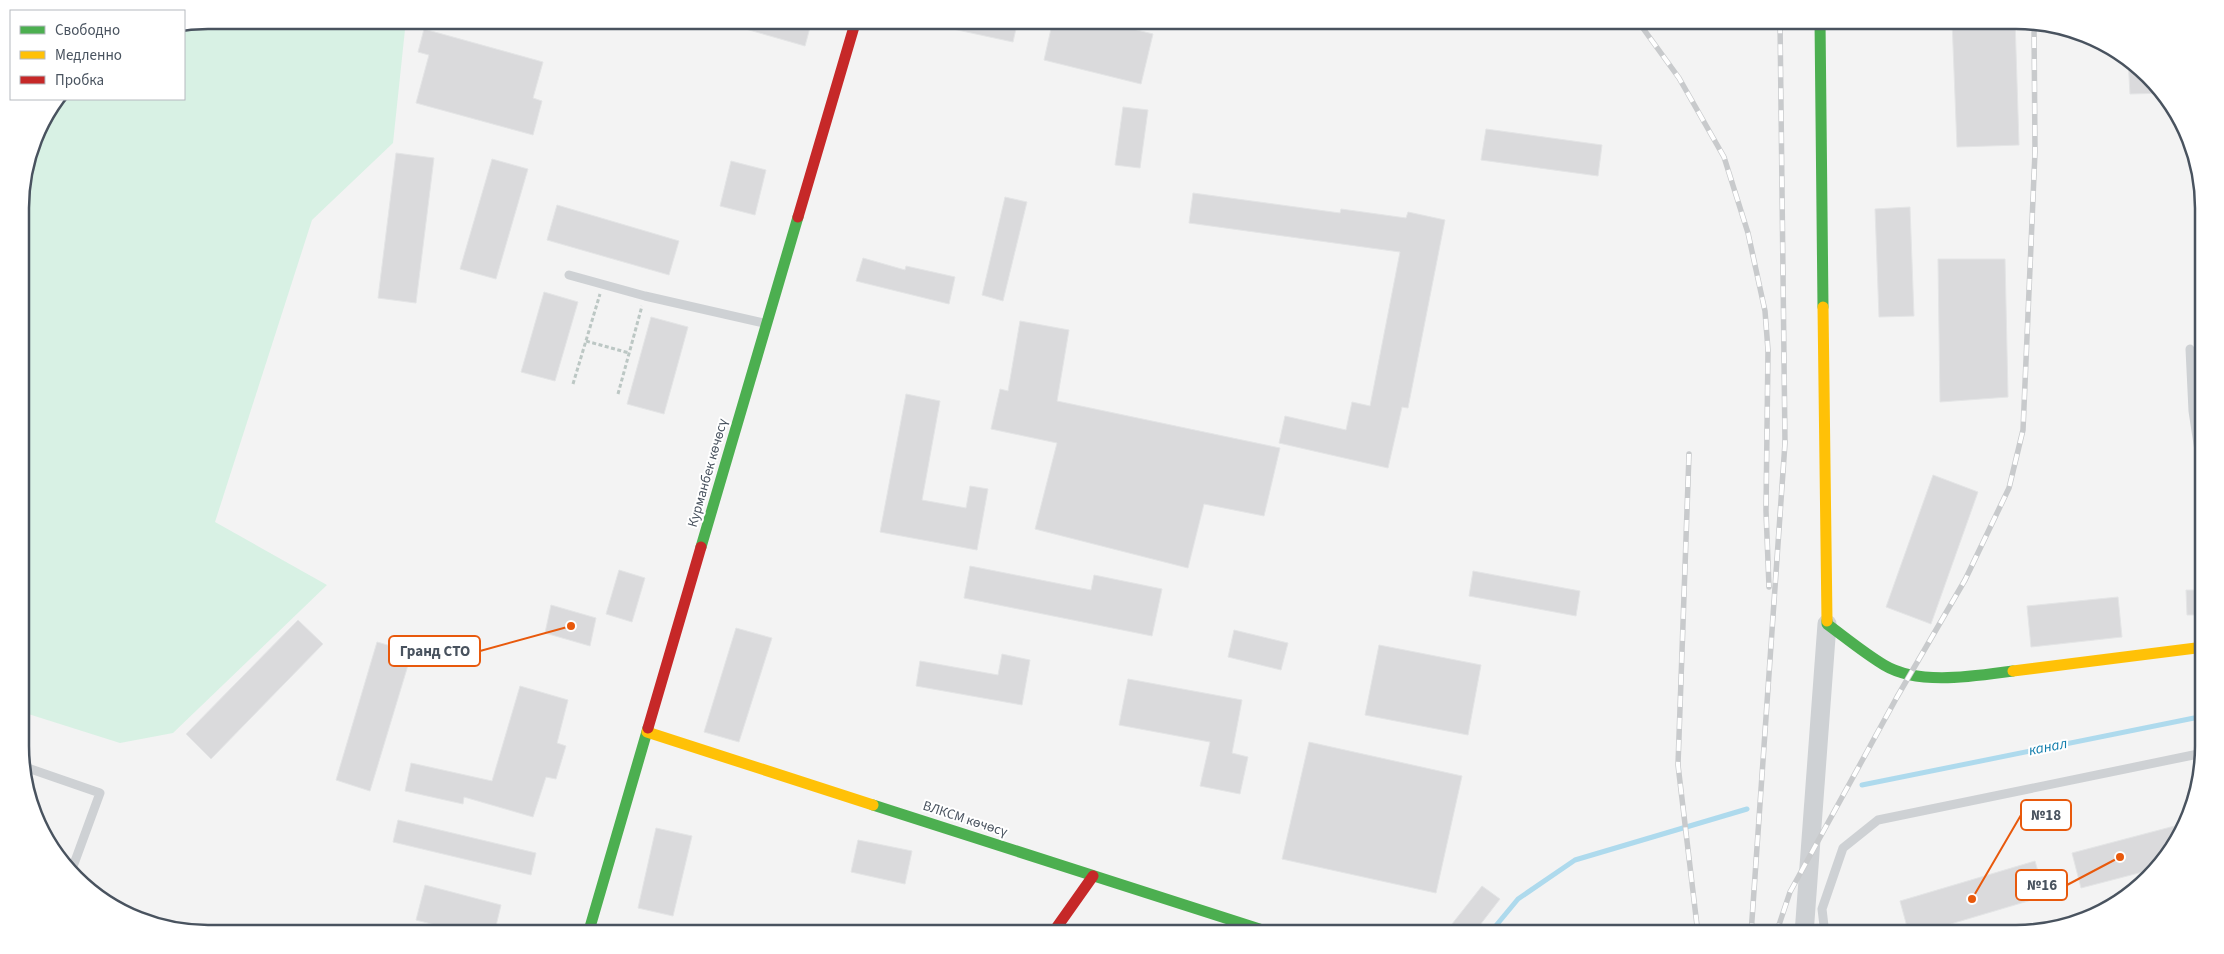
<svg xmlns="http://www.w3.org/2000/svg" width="2224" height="954" font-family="'Source Sans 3',sans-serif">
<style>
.green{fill:#d8f1e4}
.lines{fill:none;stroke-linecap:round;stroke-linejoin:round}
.stream{stroke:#aedaed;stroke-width:5}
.building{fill:#dadadc;stroke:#e4e5e6}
.path{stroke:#bcc7c4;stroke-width:3;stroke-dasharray:4 2.5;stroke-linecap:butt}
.lane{stroke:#ced1d4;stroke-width:9}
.street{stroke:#ced1d4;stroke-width:19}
.fast{stroke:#4caf50;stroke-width:11}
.slow{stroke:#ffc107;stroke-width:11}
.jam{stroke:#c62828;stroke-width:11}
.rail-casing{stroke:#c8cacc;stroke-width:5.5}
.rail{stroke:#fff;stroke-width:4;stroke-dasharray:11;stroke-linecap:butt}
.labels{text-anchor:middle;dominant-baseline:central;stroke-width:4;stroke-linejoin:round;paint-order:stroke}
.street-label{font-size:14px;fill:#49535f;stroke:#fff}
.water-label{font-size:15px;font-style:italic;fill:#0f7cac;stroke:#fff}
.rim{fill:none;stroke:#49535f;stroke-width:2.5}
.leader{fill:none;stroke:#e8590c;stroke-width:2}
.callout-dot{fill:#e8590c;stroke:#fff;stroke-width:2}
.callout{fill:#fff;stroke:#e8590c;stroke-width:2}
.callout-label{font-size:15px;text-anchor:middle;font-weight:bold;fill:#49535f}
</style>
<rect width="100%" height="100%" fill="#f3f3f3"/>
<path class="green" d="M208 20H406L393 143 312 220 215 522 327 585 173 733 120 743 22 712 20 195 39 125 59 99H184V25Z"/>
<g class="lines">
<path class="stream" d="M1862 785 2204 716
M1489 934 1518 899 1575 860 1747 809"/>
</g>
<path class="building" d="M729 20H812L805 46 728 24Z
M940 20H1018L1013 42 939 26Z
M1053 20H1097L1153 34 1141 84 1044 60Z
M1952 20H2015L2019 145 1957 147Z
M424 29 543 62 533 98 542 101 533 135 416 103 429 55 418 52Z
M2128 58 2130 59 2165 93 2130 94Z
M1123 107 1148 110 1140 168 1115 165Z
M1486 129 1602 145 1598 176 1481 160Z
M396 153 434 158 416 303 378 298Z
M492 159 528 169 496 279 460 269Z
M731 161 766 170 755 215 720 206Z
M1193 193 1340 213 1341 209 1406 218 1408 212 1445 220 1408 408 1402 407 1388 468 1279 443 1285 416 1346 430 1352 402 1370 406 1400 252 1189 223Z
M1005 197 1027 202 1003 301 982 295Z
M557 205 679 241 669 275 547 240Z
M1910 207 1914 316 1879 317 1875 209Z
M863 258 905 270 906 266 955 277 949 304 856 281Z
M1938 259H2005L2008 397 1940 402Z
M544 292 578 302 555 381 521 372Z
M651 317 688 327 664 414 627 404Z
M1020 321 1069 330 1057 401 1280 448 1264 516 1204 504 1188 568 1035 529 1057 443 991 429 1000 389 1008 391Z
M906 394 940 401 922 500 966 508 970 486 988 489 977 550 880 532Z
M1933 475 1978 492 1931 624 1886 607Z
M970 566 1091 590 1094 575 1162 589 1152 636 964 598Z
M619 570 645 578 632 622 606 614Z
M1473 571 1580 591 1576 616 1469 596Z
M2186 590H2204V615H2187Z
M2118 597 2122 637 2031 647 2027 606Z
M551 605 596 618 590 646 545 633Z
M298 620 323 644 211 759 186 734Z
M736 628 772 638 739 742 704 732Z
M1234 630 1288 643 1281 670 1228 657Z
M377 642 412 652 370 791 336 780Z
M1379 645 1481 665 1468 735 1365 715Z
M1002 654 1030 660 1022 705 916 686 920 661 998 675Z
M1128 679 1242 700 1232 753 1248 757 1240 794 1200 786 1210 742 1119 725Z
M520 686 568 700 557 743 566 746 556 779 546 777 533 817 464 797 463 804 405 791 411 763 492 781Z
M1309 742 1462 776 1436 893 1282 859Z
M398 820 536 853 531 875 393 842Z
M2186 823 2165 861 2158 868 2081 888 2072 853Z
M656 828 692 836 673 916 638 908Z
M858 840 912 851 905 884 851 872Z
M2035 861 2045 896 1917 934H1909L1900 901Z
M425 885 501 905 494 934H470L416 920Z
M1482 886 1500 899 1473 934H1465L1452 924Z"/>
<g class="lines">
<path class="path" d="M586 341 629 353
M573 384 600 294
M618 394 642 306"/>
<path class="lane" d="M569 275 645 296 764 323
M2190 349 2193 411 2203 477
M22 766 100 793 71 872
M1825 934 1822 909 1843 848 1878 820 2203 753"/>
<path class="street" d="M1804 934 1827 624"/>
<path class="fast" d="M1820 20 1823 307
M701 547 798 217
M1827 621V624C1846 638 1864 653 1884 665 1919 686 1975 676 2013 671
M873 805 1275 934
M588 934 648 728"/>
<path class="slow" d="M1823 307 1827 621
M2013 671 2204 647
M647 732 873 805"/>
<path class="jam" d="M798 217 856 20
M648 728 701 547
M1052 934 1093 876"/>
<g class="rail-casing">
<path id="rail" d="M1637 20 1679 78 1724 157 1748 233 1765 311 1768 350 1766 511 1769 587
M1689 454 1678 765 1698 934
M1751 934 1785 443 1780 20
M1776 934 1790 892 1897 697 1965 580 2009 488 2023 430 2035 152 2034 24"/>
</g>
<use href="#rail" class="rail"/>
</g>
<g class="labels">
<g class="street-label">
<text transform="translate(708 473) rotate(-74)">Курманбек көчөсү</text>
<text transform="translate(965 819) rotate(18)">ВЛКСМ көчөсү</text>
</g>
<g class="water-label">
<text transform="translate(2048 747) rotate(-11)">канал</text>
</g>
</g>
<path d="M0 0H2224V954H0ZM208 29H2016A179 179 0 0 1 2195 208V746A179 179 0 0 1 2016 925H208A179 179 0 0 1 29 746V208A179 179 0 0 1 208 29Z" fill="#fff" fill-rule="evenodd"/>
<path class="rim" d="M208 29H2016A179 179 0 0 1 2195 208V746A179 179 0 0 1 2016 925H208A179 179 0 0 1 29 746V208A179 179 0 0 1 208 29Z"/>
<path class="leader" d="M571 626L480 651M1972 899L2021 815M2120 857L2067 885"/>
<g class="callout-dot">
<circle cx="571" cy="626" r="5"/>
<circle cx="1972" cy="899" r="5"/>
<circle cx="2120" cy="857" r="5"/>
</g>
<g class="callout">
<rect x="389" y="636" width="91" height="30" rx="5"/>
<rect x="2021" y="800" width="50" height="30" rx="5"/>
<rect x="2016" y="870" width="51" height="30" rx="5"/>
</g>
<g class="callout-label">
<text x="435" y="656">Гранд СТО</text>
<text x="2046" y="820">№18</text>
<text x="2042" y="890">№16</text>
</g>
<rect x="10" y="10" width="175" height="90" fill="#ffffff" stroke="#b6babf"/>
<rect x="20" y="26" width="25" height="8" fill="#4caf50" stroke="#b6babf"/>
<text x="55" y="35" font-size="15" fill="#49535f">Свободно</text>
<rect x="20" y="51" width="25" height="8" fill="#ffc107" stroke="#b6babf"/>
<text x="55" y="60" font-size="15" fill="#49535f">Медленно</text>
<rect x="20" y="76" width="25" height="8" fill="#c62828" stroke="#b6babf"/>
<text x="55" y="85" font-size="15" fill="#49535f">Пробка</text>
</svg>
